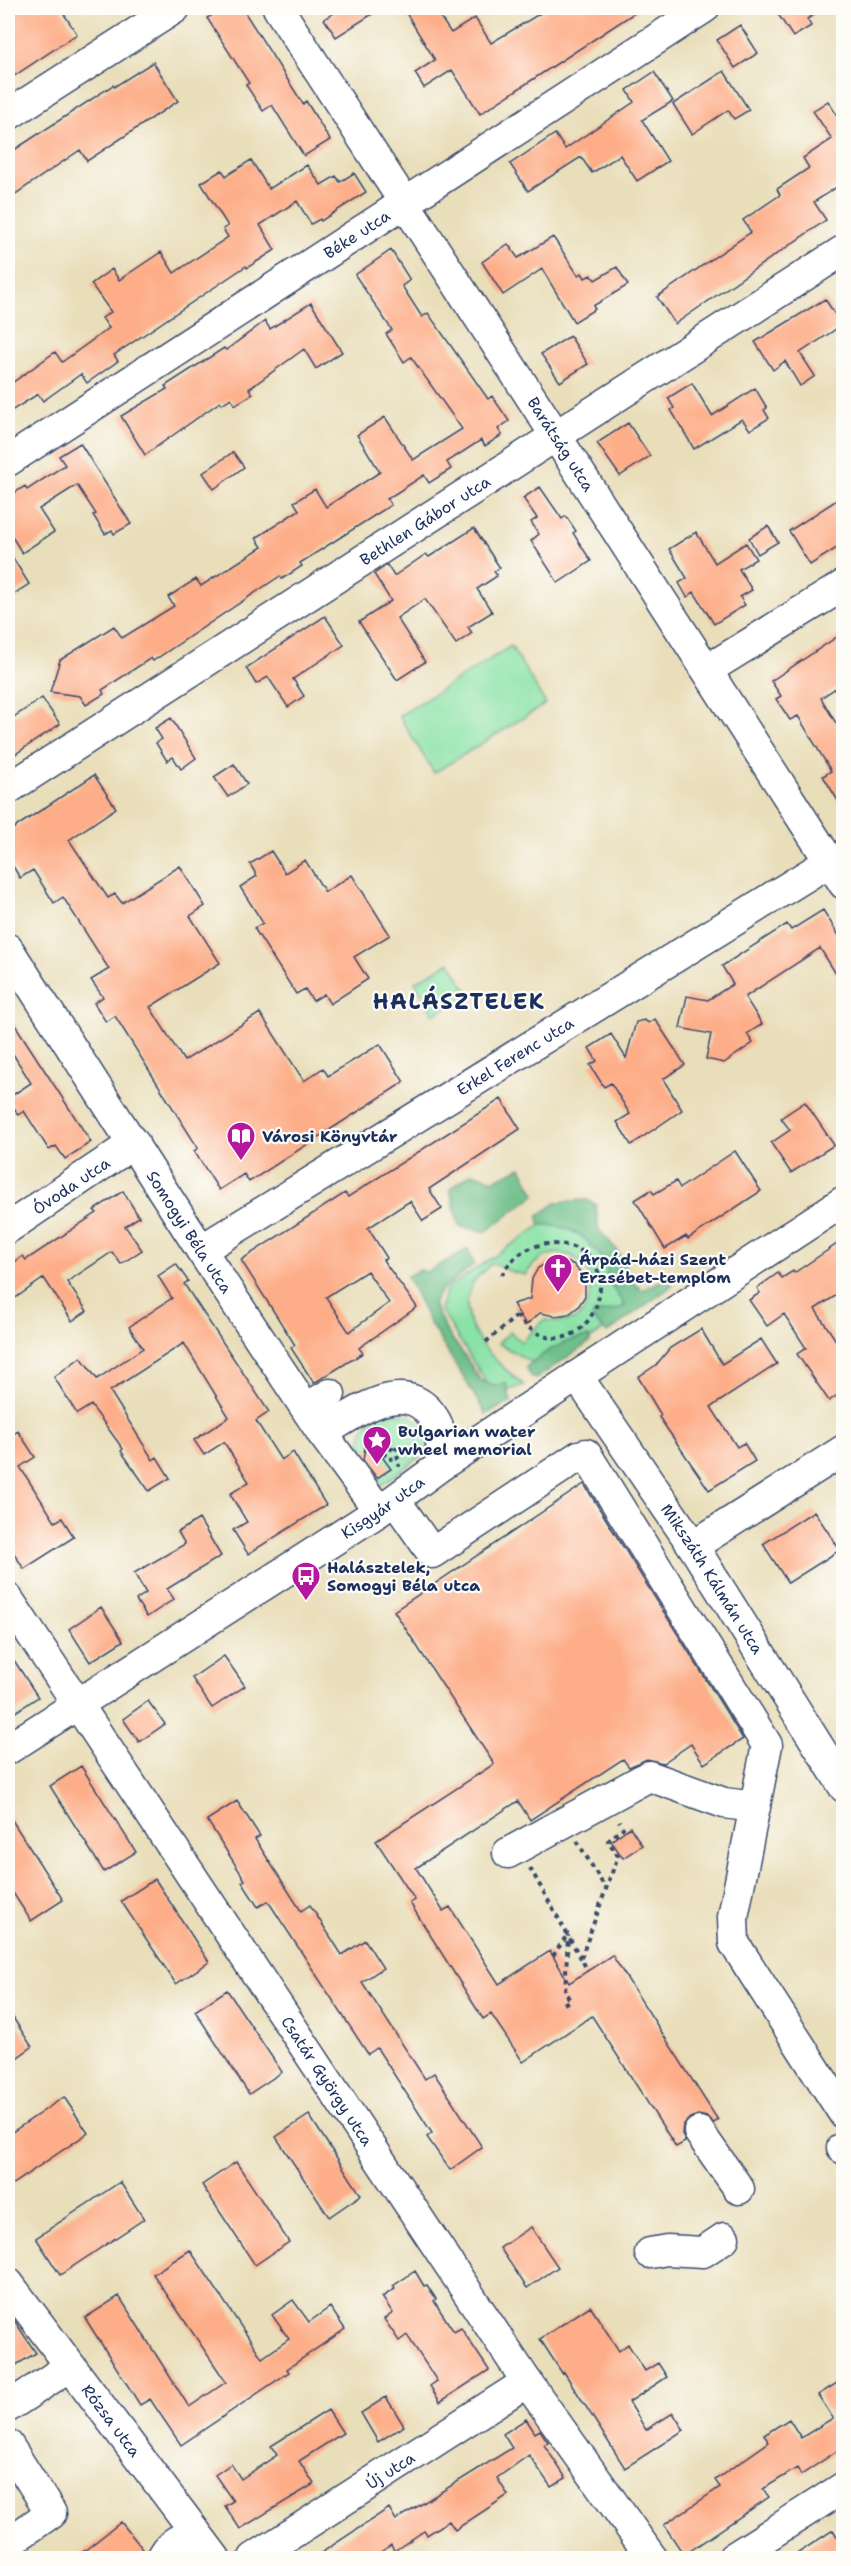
<svg xmlns="http://www.w3.org/2000/svg" width="851" height="2566" font-family="'Shantell Sans',sans-serif">
<style>
.green{fill:#8ae2a6;stroke:#528882;stroke-width:1.5}
.forest{fill:#6fc08b;stroke:#457874;stroke-width:1.5}
.building{fill:#fdad88;fill-rule:evenodd}
.lines{fill:none;stroke-linecap:round;stroke-linejoin:round}
.minor-casing{stroke:#3a496c;stroke-width:33}
.path{stroke:#3a496c;stroke-width:4;stroke-dasharray:4.5 4.5;stroke-linecap:butt}
.minor{stroke:#fff;stroke-width:30}
.labels{text-anchor:middle;dominant-baseline:central;stroke-width:4.5;stroke-linejoin:round;paint-order:stroke}
.street-label{font-size:16px;fill:#1b2f5e;stroke:#fdfcf7}
.poi-label{font-size:16px;font-weight:bold;fill:#1b2f5e;stroke:#fdfcf7;text-anchor:start}
.district-label{font-size:22px;font-weight:bold;letter-spacing:1.5px;fill:#1b2f5e;stroke:#fdfcf7}
</style>
<rect width="100%" height="100%" fill="#fdfcf7"/>
<filter id="ink" filterUnits="userSpaceOnUse"><feTurbulence type="fractalNoise" baseFrequency=".0167" numOctaves="2"/><feDisplacementMap in="SourceGraphic" scale="12" xChannelSelector="R" yChannelSelector="G"/><feConvolveMatrix kernelMatrix="1 2 1 2 8 2 1 2 1" color-interpolation-filters="sRGB"/></filter>
<filter id="wash" filterUnits="userSpaceOnUse"><feTurbulence type="fractalNoise" baseFrequency=".008" numOctaves="4" result="noise"/><feDisplacementMap in="SourceGraphic" scale="24" xChannelSelector="R" yChannelSelector="G"/><feGaussianBlur stdDeviation="1.35" result="paint"/><feColorMatrix in="noise" values="0 0 0 0 0 0 0 0 0 0 0 0 0 0 0 0 0 1.4 0 .05"/><feComposite in="paint" operator="in"/></filter>
<g filter="url(#wash)">
<rect width="100%" height="100%" fill="#e9deba"/>
<path class="green" d="M511 646 546 704 434 773 399 716Z
M450 962 469 994 434 1015 415 982Z
M574 1203 637 1308 538 1373 531 1362 498 1343 510 1332 521 1342 544 1320C553 1321 562 1323 572 1320 578 1319 582 1314 585 1308 605 1274 570 1237 538 1261 533 1264 529 1271 525 1275L512 1272 492 1263C486 1269 477 1276 473 1283 451 1325 495 1361 524 1385L494 1395 440 1309 447 1288Z
M380 1413C412 1413 414 1412 430 1441L424 1454 380 1486C363 1460 347 1434 380 1413Z"/>
<path class="forest" d="M521 1167 535 1195 485 1232 459 1226 450 1189 472 1173 494 1180Z
M587 1200 596 1205 598 1229 616 1249 635 1285 643 1290 665 1279 673 1285 607 1333 593 1319V1314L615 1310 625 1306 609 1282 604 1260 583 1237 566 1228 539 1224 538 1216 557 1202Z
M468 1249 474 1264 441 1290 433 1304 447 1332 466 1358 480 1380 493 1386 506 1383 511 1402 486 1414 429 1322 407 1276 419 1270 427 1272Z
M589 1337 590 1342 535 1379 531 1376 526 1367C544 1352 566 1338 589 1337Z"/>
<g id="blocks">
<path class="building" d="M8 8H60L77 34 8 80Z
M224 8H242L303 104 306 101 330 140 304 156 272 105 263 111 246 85 249 83 207 18Z
M342 8H382L336 37 324 19Z
M403 8H434L451 33 475 18 491 43 549 8H642L480 114 452 70 424 88 415 73 435 60Z
M774 8H825L807 19 811 26 793 37Z
M740 25 758 53 735 68 717 40Z
M153 62 178 101 87 161 80 150 8 199V154L113 85 114 87Z
M724 71 749 110 734 119 728 110 692 134 673 104Z
M654 72 673 101 642 120 668 161 637 181 620 155 592 173 581 157 528 191 510 164 555 134 565 149 634 102 627 90Z
M828 101 836 114 843 109V183L814 202 826 220 675 324 657 297 751 232 743 220 780 195 777 189 809 168 803 158 832 139 813 111Z
M251 160 269 189 307 165 321 185 336 176 340 182 354 173 366 192 321 221 320 219 311 224 297 201 260 225 275 250 247 268 246 266 114 355 118 361 87 383 81 374 43 401 38 394 8 413V386L55 352 62 362 109 328 102 318 111 312 91 284 112 269 119 280 161 252 174 273 228 237 223 229 228 226 201 183 222 170 226 176Z
M553 237 578 275 582 273 585 278 591 275 595 280 617 267 628 285 593 306 595 309 574 322 542 269 503 295 482 262 508 244 518 258Z
M391 250 410 280 402 286 422 317 428 313 488 399 492 396 509 421 498 429 502 435 485 446 481 440 447 462 451 469 429 483 424 475 387 499 391 505 300 563 302 566 282 579 280 576 153 661 151 658 102 690 104 694 86 705 80 696 50 692 60 660 114 626 122 638 174 606 168 597 196 579 201 586 262 547 256 538 299 510 294 502 315 489 326 507 380 472 357 435 385 417 413 460 462 429 411 357 404 362 386 334 392 330 355 275Z
M825 299 842 325 800 353 815 376 800 386 785 361 773 370 755 342Z
M311 303 342 352 316 369 304 349 249 389 253 394 235 405 231 398 222 404 220 402 145 455 121 416 167 389 165 386 224 348 226 350 265 321 270 329Z
M570 336 588 364 560 382 541 354Z
M692 383 712 416 755 388 767 408 764 410 769 418 750 430 742 419 694 449 671 410 674 408 668 398Z
M628 423 650 456 620 476 597 443Z
M80 443 131 524 114 534 112 530 105 534 93 515 96 514 77 485 39 509 54 532 22 553 8 530V497L25 486 27 490 65 465 59 456Z
M233 452 244 467 214 489 203 473Z
M540 487 562 519 566 516 576 531 573 533 591 561 558 583 531 541 539 534 531 522 537 518 523 498Z
M843 496V544L810 565 789 531Z
M768 526 778 542 758 554 749 538Z
M474 528 500 568 494 571 497 576 477 589 492 612 468 627 472 633 456 644 425 599 397 618 425 662 397 680 359 622 391 601 374 574 387 565 394 576 426 554 429 557Z
M696 532 715 563 746 543 756 559 739 569 752 590 740 597 745 605 714 624 694 592 687 597 679 583 687 578 669 549Z
M8 550 29 584 8 598Z
M325 616 344 645 293 679 304 696 288 707 268 677 256 684 246 668Z
M843 633V683L821 698 843 735V809L823 776 831 771 798 716 790 720 776 699 781 696 771 681Z
M42 698 60 724 8 759V721Z
M171 718 196 758 181 769 173 757 167 761 156 743 162 739 155 728Z
M234 764 247 784 228 797 214 777Z
M94 775 116 808 69 840 108 898 115 894 122 903 180 866 205 906 190 916 220 963 150 1007 184 1061 260 1013 304 1081 323 1068 328 1076 380 1044 404 1082 249 1182 244 1174 219 1190 194 1151 198 1148 115 1016 106 1022 94 1003 103 997 91 980 109 969 63 897 54 903 33 870 20 878 8 858V832Z
M271 851 285 873 305 860 325 892 352 875 390 935 354 957 368 979 330 1004 324 994 313 1001 305 989 296 994 254 928 263 923 240 887 257 876 250 864Z
M823 910 843 942V985L820 948 745 997 762 1024 747 1034 753 1043 724 1063 706 1059 711 1034 680 1028 687 996 708 1000 733 984 722 966 787 924 791 930Z
M8 1014 91 1142 65 1159 56 1146 49 1150 24 1111 18 1115 8 1098 31 1083 8 1046Z
M655 1019 685 1065 663 1079 682 1110 631 1145 617 1122 630 1114 611 1083 604 1087 590 1065 597 1061 589 1048 611 1034 626 1058 636 1022 644 1020 649 1023Z
M501 1099 520 1129 429 1189 442 1209 423 1221 410 1201 368 1228 387 1258 383 1260 417 1307 359 1348 363 1353 314 1383 291 1348 295 1345 241 1260 345 1193 348 1197ZM367 1271 389 1303 349 1332 326 1297Z
M805 1102 834 1145 791 1173 771 1143 790 1130 781 1118Z
M735 1151 761 1191 688 1239 686 1236 665 1249 635 1200 651 1190 654 1194 676 1181 680 1188Z
M123 1191 139 1217 125 1226 142 1250 121 1264 112 1252 67 1282 87 1311 72 1321 44 1278 8 1303V1267L23 1256 26 1260 97 1213 94 1210Z
M843 1240V1291L815 1309 843 1351V1391L829 1401 797 1354 806 1348 784 1314 767 1326 749 1300 760 1293 757 1288 778 1273 782 1278 793 1271 794 1273Z
M561 1261 573 1264 581 1273 585 1284V1296L578 1307 569 1314 556 1316 540 1313 526 1325 513 1304 530 1299 532 1279 538 1268 549 1262Z
M176 1264 188 1281 184 1284 269 1412 256 1421 281 1460 293 1452 326 1505 248 1554 233 1530 247 1522 230 1494 249 1482 224 1442 204 1455 194 1440 229 1417 184 1343 110 1391 153 1460 157 1457 170 1478 149 1491 121 1451 123 1449 91 1405 77 1414 54 1377 81 1357 97 1379 143 1348 129 1327 172 1298 158 1276Z
M701 1329 722 1364 761 1339 777 1364 711 1407 737 1447 744 1443 755 1461 709 1490 659 1417 661 1415 638 1377 656 1365 670 1348Z
M18 1431 35 1457 20 1467 55 1522 62 1518 74 1537 24 1569 8 1544V1438Z
M365 1448 378 1451 391 1469 377 1478 363 1460Z
M584 1484 743 1739 704 1764 691 1744 663 1763 647 1759 629 1767 623 1759 530 1820 518 1801 416 1868 443 1911 450 1907 499 1984 550 1951 569 1983 612 1955 718 2120 714 2123 707 2117 698 2115 690 2118 683 2125 682 2134 685 2142 676 2147 592 2016 523 2062 491 2014 483 2019 410 1903 415 1900 376 1841 494 1764 394 1611Z
M814 1511 840 1550 788 1583 763 1544Z
M199 1519 221 1556 167 1589 174 1599 147 1617 136 1600 146 1593 134 1573 185 1544 178 1532Z
M101 1607 123 1641 90 1662 69 1629Z
M8 1651 38 1697 8 1717Z
M224 1656 245 1686 212 1708 192 1678Z
M148 1701 165 1724 139 1742 123 1719Z
M81 1766 136 1852 104 1872 50 1786Z
M237 1801 260 1836 255 1839 301 1911 310 1905 342 1955 365 1940 383 1968 362 1982 425 2079 434 2073 482 2147 450 2170 427 2137 432 2133 377 2048 368 2054 268 1901 258 1907 242 1882 245 1880 207 1820Z
M8 1814 63 1900 31 1921 8 1885Z
M630 1827 642 1845 623 1858 611 1841Z
M155 1879 209 1962 176 1984 121 1901Z
M227 1990 282 2072 249 2094 195 2011Z
M8 2010 32 2047 8 2064Z
M64 2097 88 2133 8 2187V2135Z
M309 2115 361 2195 329 2217 276 2137Z
M236 2162 289 2242 255 2265 202 2185Z
M120 2182 144 2219 60 2275 36 2238Z
M531 2227 558 2267 527 2288 500 2248Z
M190 2250 262 2358 289 2339 272 2315 293 2300 309 2322 330 2307 345 2329 287 2369 289 2372 181 2445 150 2399 140 2405 85 2318 119 2296 189 2407 226 2382 153 2274Z
M415 2271 424 2286 427 2285 436 2299 434 2301 454 2332 461 2328 489 2370 440 2402 430 2386 437 2381 407 2335 399 2341 384 2319 393 2313 382 2297 395 2289 393 2286Z
M590 2306 619 2351 628 2344 645 2371 658 2363 667 2377 629 2402 646 2430 673 2413 684 2430 625 2468 564 2372 562 2373 540 2339Z
M8 2311 36 2353 8 2370Z
M843 2379V2447L801 2475 797 2468 763 2489 769 2497 684 2555 664 2525 720 2487 715 2480 769 2442 764 2435 789 2419 801 2438 833 2418 818 2395Z
M386 2397 404 2426 378 2442 361 2413Z
M328 2410 343 2433 299 2461 314 2484 240 2529 225 2506 233 2501 215 2475 231 2464 241 2479 277 2455 271 2446Z
M526 2419 535 2433 540 2430 548 2442 544 2445 566 2478 551 2487 529 2455 497 2478 508 2495 455 2530 449 2521 427 2535 424 2531 394 2551 391 2545 370 2559H312L389 2508 396 2520 512 2448 503 2434Z
M121 2522 146 2553 145 2559H74Z
M833 2530 843 2546V2559H789Z"/>
</g>
</g>
<g filter="url(#ink)">
<use href="#blocks" fill-opacity="0" stroke="#3a496c" stroke-width="1.5"/>
<g class="lines">
<g class="minor-casing">
<g id="minor">
<path id="s1" d="M278 8 556 436 844 884"/>
<path d="M8 115 175 8"/>
<path id="s2" d="M8 461 704 8"/>
<path d="M707 670 844 585"/>
<path id="s3" d="M8 789 844 250"/>
<path id="s4" d="M8 949 201 1250 322 1433 379 1511"/>
<path id="s5" d="M8 1228 134 1143"/>
<path id="s6" d="M201 1250 829 862"/>
<path id="s7" d="M577 1376 693 1546 844 1787"/>
<path d="M306 1408 330 1394"/>
<path d="M322 1433C355 1414 408 1371 436 1422 442 1433 441 1451 443 1464"/>
<path d="M395 1500 432 1553 579 1456 586 1454 767 1745 733 1917 734 1943 844 2114"/>
<path d="M693 1546 844 1450"/>
<path id="s8" d="M8 1599 527 2382 652 2558"/>
<path id="s9" d="M8 1749 379 1511 443 1464 844 1201"/>
<path d="M508 1853 649 1776 724 1803 755 1807"/>
<path d="M699 2132 739 2189"/>
<path d="M842 2148 844 2147"/>
<path d="M650 2253 667 2250 703 2252 724 2238"/>
<path id="s10" d="M8 2283 215 2558"/>
<path d="M8 2407 69 2367"/>
<path d="M8 2445 51 2513 8 2543"/>
<path d="M162 2558C170 2542 180 2537 197 2535"/>
<path id="s11" d="M254 2558 527 2382"/>
<path d="M733 2558 844 2487"/>
</g>
</g>
<path class="path" d="M502 1275C510 1258 530 1244 549 1244 648 1241 584 1394 517 1316
M486 1342 519 1314
M383 1456 396 1445 399 1467
M389 1459 398 1458
M577 1841 606 1889
M530 1868 588 1971
M553 1956 567 1935
M581 1958 618 1856 608 1841 623 1828 619 1821
M564 2004 570 2000 565 1992 568 1935"/>
<use href="#minor" class="minor"/>
</g>
</g>
<defs>
<g id="library-pin" transform="scale(1.5)"><path d="M0 17L-7.5 6A9.5 9.5 0 1 1 7.5 6Z" fill="#b5179e" stroke="#fdfcf7"/><path d="M-6-4Q-3-5.5-.7-3.5V5Q-3 3-6 4ZM6-4Q3-5.5 .7-3.5V5Q3 3 6 4Z" fill="#fff"/></g>
<g id="church-pin" transform="scale(1.5)"><path d="M0 17L-7.5 6A9.5 9.5 0 1 1 7.5 6Z" fill="#b5179e" stroke="#fdfcf7"/><path d="M-1.2-6h2.4v3.5h3.3v2.4h-3.3V6h-2.4V-.1h-3.3v-2.4h3.3Z" fill="#fff"/></g>
<g id="sight-pin" transform="scale(1.5)"><path d="M0 17L-7.5 6A9.5 9.5 0 1 1 7.5 6Z" fill="#b5179e" stroke="#fdfcf7"/><path d="M0-6L1.8-2.2L6-1.7L2.9 1.2L3.7 5.4L0 3.3L-3.7 5.4L-2.9 1.2L-6-1.7L-1.8-2.2Z" fill="#fff"/></g>
<g id="bus-pin" transform="scale(1.5)"><path d="M0 17L-7.5 6A9.5 9.5 0 1 1 7.5 6Z" fill="#b5179e" stroke="#fdfcf7"/><path d="M-5-6H5V4H4V6H2V4H-2V6H-4V4H-5ZM-3.5-4V0h7V-4ZM-3.5 1.2v1.5H-2V1.2ZM2 1.2v1.5H3.5V1.2Z" fill="#fff"/></g>
</defs>
<g fill-rule="evenodd">
<use href="#library-pin" x="241" y="1136"/>
<use href="#church-pin" x="558" y="1268"/>
<use href="#sight-pin" x="377" y="1440"/>
<use href="#bus-pin" x="306" y="1576"/>
</g>
<g class="labels">
<g class="street-label">
<text stroke="none"><textPath href="#s2" startOffset="416">Béke utca</textPath></text>
<text stroke="none"><textPath href="#s1" startOffset="520">Barátság utca</textPath></text>
<text stroke="none"><textPath href="#s3" startOffset="496">Bethlen Gábor utca</textPath></text>
<text stroke="none"><textPath href="#s6" startOffset="369">Erkel Ferenc utca</textPath></text>
<text stroke="none"><textPath href="#s5" startOffset="76">Óvoda utca</textPath></text>
<text stroke="none"><textPath href="#s4" startOffset="336">Somogyi Béla utca</textPath></text>
<text stroke="none"><textPath href="#s9" startOffset="446">Kisgyár utca</textPath></text>
<text stroke="none"><textPath href="#s7" startOffset="244">Mikszáth Kálmán utca</textPath></text>
<text stroke="none"><textPath href="#s8" startOffset="578">Csatár György utca</textPath></text>
<text stroke="none"><textPath href="#s10" startOffset="172">Rózsa utca</textPath></text>
<text stroke="none"><textPath href="#s11" startOffset="162">Új utca</textPath></text>
</g>
<g class="poi-label">
<text x="262" y="1136">Városi Könyvtár</text>
<text x="579" y="1259">Árpád-házi Szent<tspan x="579" dy="18">Erzsébet-templom</tspan></text>
<text x="398" y="1431">Bulgarian water<tspan x="398" dy="18">wheel memorial</tspan></text>
<text x="327" y="1567">Halásztelek,<tspan x="327" dy="18">Somogyi Béla utca</tspan></text>
</g>
<g class="district-label">
<text x="459" y="1001">HALÁSZTELEK</text>
</g>
</g>
<rect width="851" height="2566" fill="none" stroke="#fdfcf7" stroke-width="30"/>
</svg>
